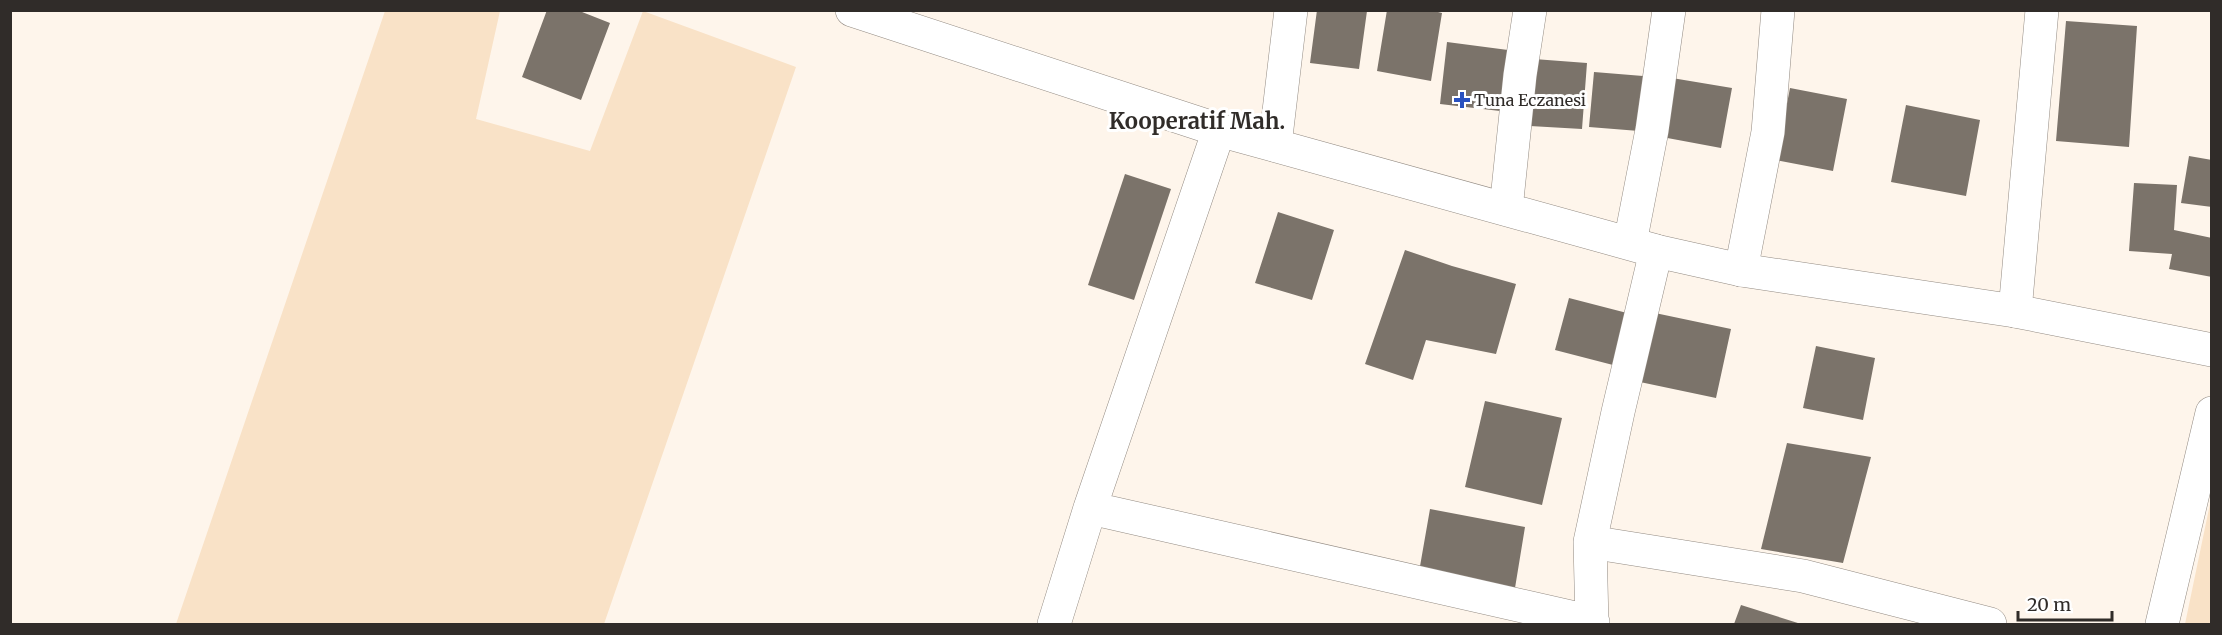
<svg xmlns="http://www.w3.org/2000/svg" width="2222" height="635" font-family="Merriweather,serif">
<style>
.green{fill:#f9e2c7}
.building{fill:#7b736a}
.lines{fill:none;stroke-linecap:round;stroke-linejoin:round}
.minor-casing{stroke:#938b83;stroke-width:34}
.major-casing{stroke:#938b83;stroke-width:34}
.minor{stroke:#fff;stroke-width:33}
.major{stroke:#fff;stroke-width:33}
.poi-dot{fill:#2951c0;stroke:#fff;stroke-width:2}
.labels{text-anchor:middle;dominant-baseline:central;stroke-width:6;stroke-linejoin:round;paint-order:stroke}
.poi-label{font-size:16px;fill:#302c29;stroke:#fff;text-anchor:start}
.district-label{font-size:22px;font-weight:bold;fill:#302c29;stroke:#fff}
</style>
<rect width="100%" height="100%" fill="#fef5eb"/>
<path class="green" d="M385 11H500L476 119 590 151 643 11 796 67 604 624H176Z
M2211 499V624H2185Z"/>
<path class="building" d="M547 10H577L610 23 581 100 522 77Z
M1317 10 1367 11 1359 69 1310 63Z
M1387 10H1430L1442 13 1431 81 1377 71Z
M2066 21 2137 26 2129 147 2056 141Z
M1447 42 1508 50 1500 111 1440 104Z
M1534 59 1587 63 1582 129 1530 126Z
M1594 72 1643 76 1639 131 1589 127Z
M1672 78 1732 88 1721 148 1662 137Z
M1790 88 1847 99 1833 171 1776 160Z
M1906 105 1980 120 1966 196 1891 182Z
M2189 156 2212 160V207L2181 203Z
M1125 174 1171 189 1134 300 1088 285Z
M2134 183 2177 185 2174 230 2212 238V277L2169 269 2172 254 2129 251Z
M1278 212 1334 230 1312 300 1255 283Z
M1405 250 1452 266 1516 284 1496 354 1426 340 1413 380 1365 364Z
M1569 298 1627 313 1613 365 1555 350Z
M1655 313 1731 329 1716 398 1640 382Z
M1816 346 1875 358 1863 420 1803 408Z
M1485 401 1562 418 1542 505 1465 487Z
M1787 443 1871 457 1843 563 1761 549Z
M1430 509 1525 527 1515 588 1419 572Z
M1741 605 1801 624H1734Z"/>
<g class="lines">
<g class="minor-casing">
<path id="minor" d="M1275 145 1291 10
M1506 209 1520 75 1530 10
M1630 243 1652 130 1669 10
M1741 270 1768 132 1778 10
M2015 311 2042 10
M1090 508 1593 622
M1590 542 1803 576 1990 624
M1054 624 1090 508 1219 130
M1592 624 1590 542 1618 412 1656 251
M2162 624 2212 413"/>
</g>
<g class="major-casing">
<path id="major" d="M852 10 1219 130 1656 251 1741 270 2015 311 2212 350"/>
</g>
<use href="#minor" class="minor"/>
<use href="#major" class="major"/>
</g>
<path class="poi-dot" d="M1459 91h6v6h6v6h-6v6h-6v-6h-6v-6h6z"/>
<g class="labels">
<g class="poi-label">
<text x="1474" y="100">Tuna Eczanesi</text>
</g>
<g class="district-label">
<text x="1197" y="121">Kooperatif Mah.</text>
</g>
</g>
<rect width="2222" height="635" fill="none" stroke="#302c29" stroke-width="24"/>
<path d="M2018 611v9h94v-9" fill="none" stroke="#302c29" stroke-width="3"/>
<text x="2027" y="611" font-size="18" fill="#302c29" stroke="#ffffff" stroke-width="4.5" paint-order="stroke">20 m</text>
</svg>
